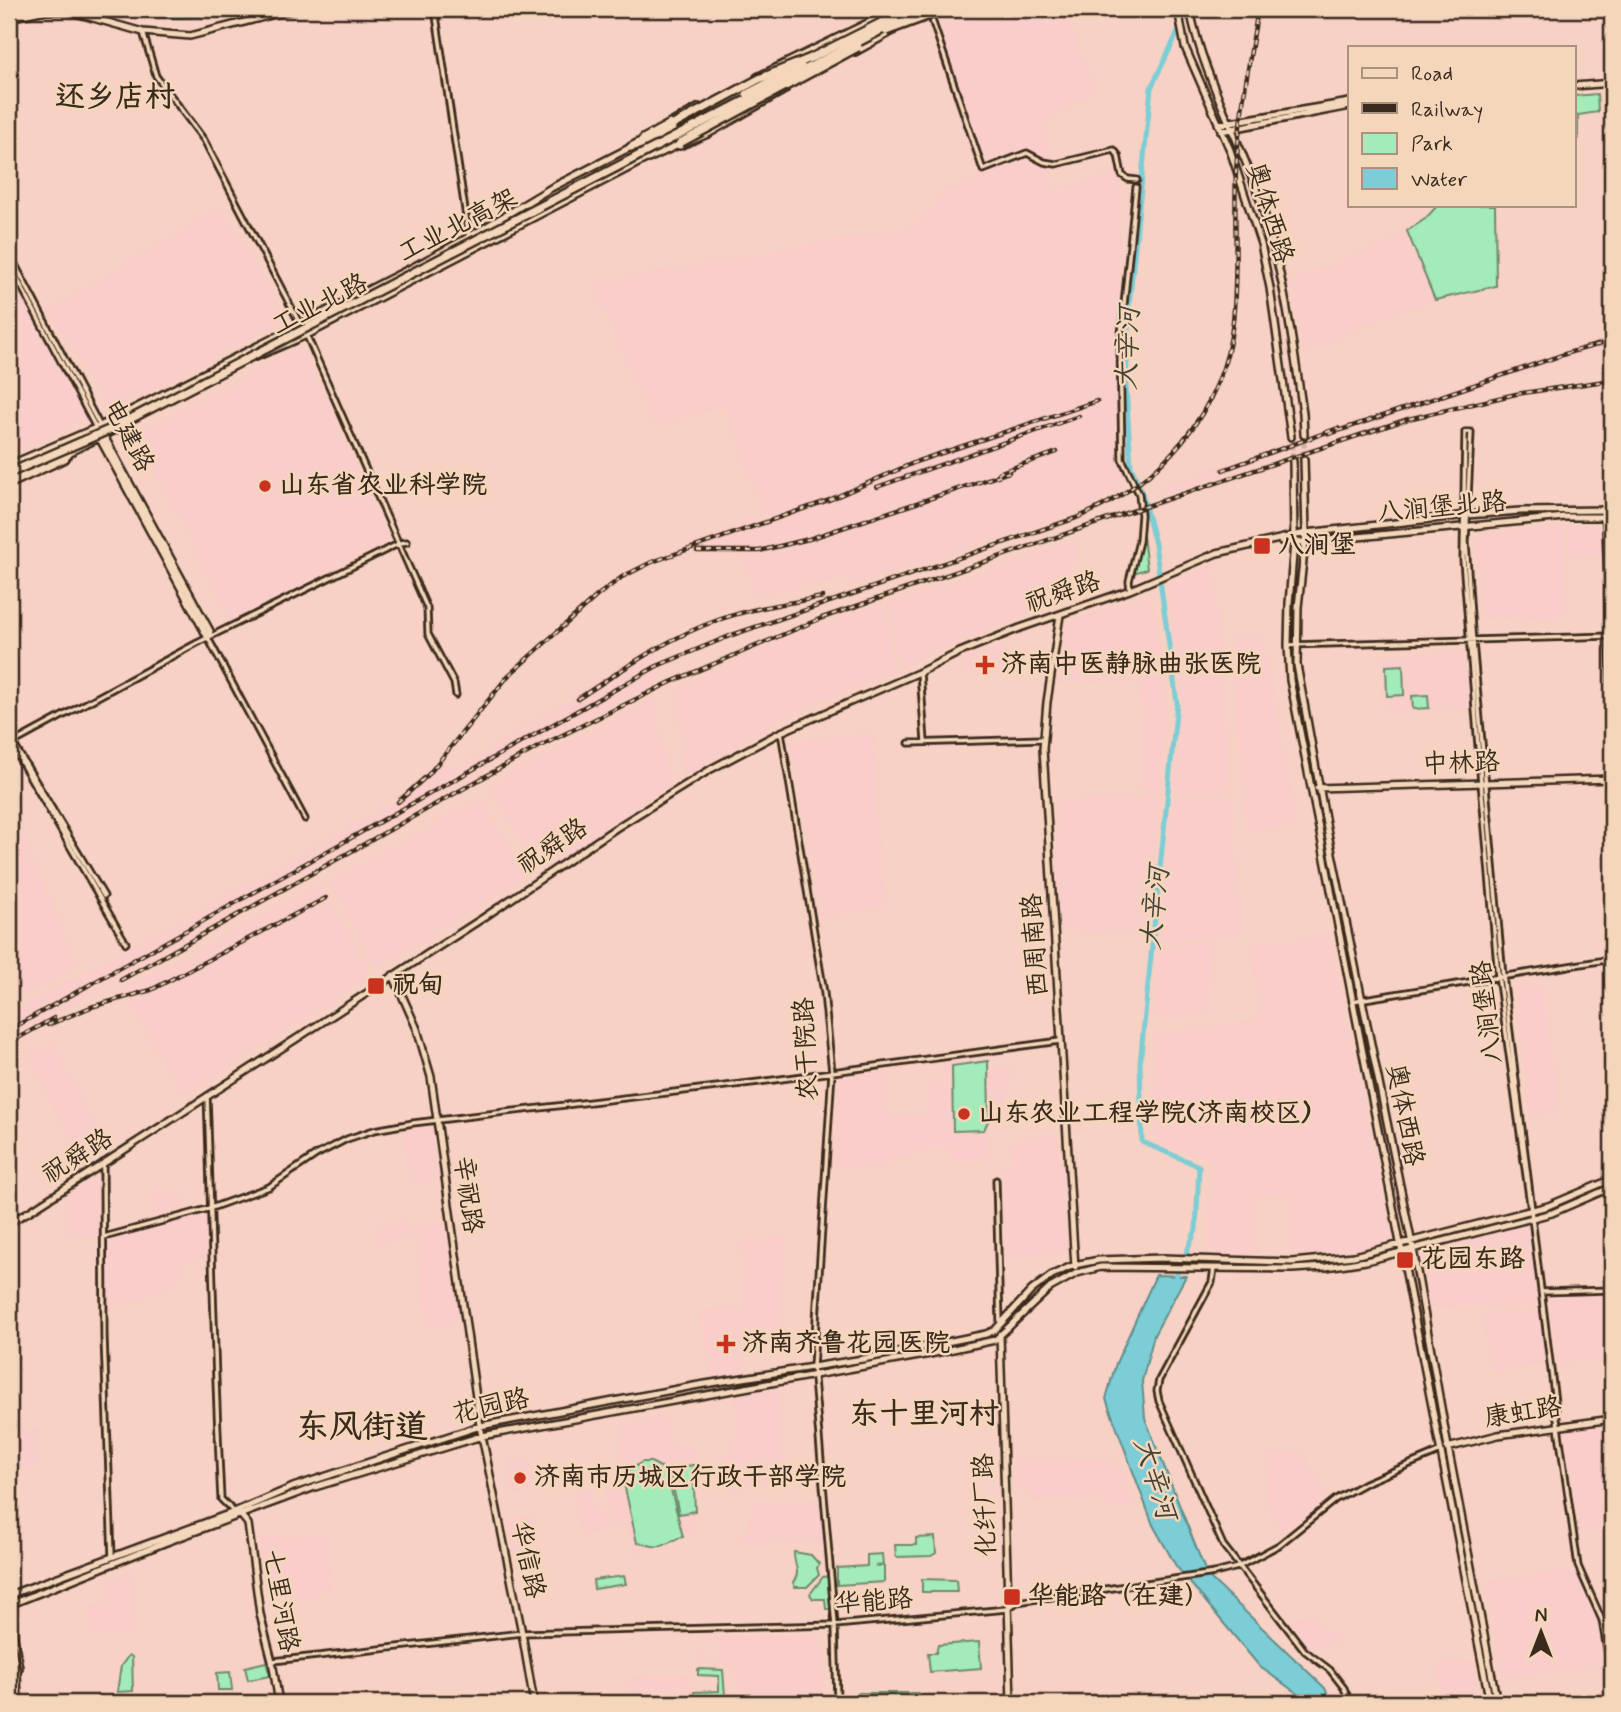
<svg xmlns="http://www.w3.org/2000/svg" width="1621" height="1712" font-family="Mynerve,'LXGW WenKai TC',sans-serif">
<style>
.built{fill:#f9cdc9;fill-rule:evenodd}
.green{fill:#a3ebb9;stroke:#6f8a6c;stroke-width:2}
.water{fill:#7ccdd5;stroke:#628c8c;stroke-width:2}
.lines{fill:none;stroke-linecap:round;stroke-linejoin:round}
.river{stroke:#7ccdd5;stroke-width:5}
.major-tunnel{stroke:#d1b0a2;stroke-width:5;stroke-dasharray:5 2.5;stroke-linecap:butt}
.minor-casing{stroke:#3b2a1e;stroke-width:9}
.major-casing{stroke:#3b2a1e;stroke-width:10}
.highway-casing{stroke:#3b2a1e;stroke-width:12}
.minor{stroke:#f4d7bb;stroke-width:3.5}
.major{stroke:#f4d7bb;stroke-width:5}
.highway{stroke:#f4d7bb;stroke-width:7}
.rail-casing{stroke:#3b2a1e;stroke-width:4.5}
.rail{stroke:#f4d7bb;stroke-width:2;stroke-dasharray:5;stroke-linecap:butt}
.highway-bridge-casing{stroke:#3b2a1e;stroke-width:12;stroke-linecap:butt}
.highway-bridge{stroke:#f4d7bb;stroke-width:7}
.poi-dot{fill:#c8321e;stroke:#f4d7bb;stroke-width:2.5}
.labels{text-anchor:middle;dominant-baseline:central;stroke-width:5;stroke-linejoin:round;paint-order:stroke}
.street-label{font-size:26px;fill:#3b2a1e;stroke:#f4d7bb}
.poi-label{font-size:26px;font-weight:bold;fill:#3b2a1e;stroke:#f4d7bb;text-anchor:start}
.water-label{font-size:28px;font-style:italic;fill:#454239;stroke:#f4d7bb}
.quarter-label{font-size:30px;font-weight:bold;fill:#3b2a1e;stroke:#f4d7bb}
.district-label{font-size:33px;font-weight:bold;fill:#3b2a1e;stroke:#f4d7bb}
</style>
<rect width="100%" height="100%" fill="#f7d1c3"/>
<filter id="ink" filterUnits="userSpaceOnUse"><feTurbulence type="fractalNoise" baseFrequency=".0143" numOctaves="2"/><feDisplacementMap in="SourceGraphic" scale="14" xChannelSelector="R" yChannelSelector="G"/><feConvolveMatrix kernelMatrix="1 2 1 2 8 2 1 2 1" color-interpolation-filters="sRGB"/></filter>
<g filter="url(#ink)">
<path class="built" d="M1009 9H1064L1097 90 1045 121 1054 192 1120 170 1119 400 1121 487 1088 509 852 586 849 578 786 590 756 599 743 558 719 554H694L664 562 662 556 762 516 730 418 721 406 654 428 591 283 908 228 929 214 942 193 978 178 933 30Z
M221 206 288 320 109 413 49 309Z
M1407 231 1435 300 1368 324 1305 353 1290 281 1379 245Z
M9 263 90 418 9 455Z
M1612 336V346L1463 394 1462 393 1373 425 1371 421 1165 497 1162 490V486L1320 431 1324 432 1458 384 1459 385 1569 348Z
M302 345 390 540 230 621 136 433Z
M1564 526 1568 617 1481 618 1477 532Z
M1567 526H1603V557H1568Z
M1078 539 1066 598 899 668 887 604Z
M1213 564 1231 791H1173L1181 697 1166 585Z
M1152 595 1167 691 1161 790 1139 792 1144 747 1139 680 1058 683V670L1066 624 1130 600Z
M883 603 895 671 780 719 683 779 676 689 781 637Z
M1229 634H1263L1297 827 1246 833Z
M1004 642 1007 673 964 675 962 657Z
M657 643 662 681 488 767 9 1040V1014L395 801 421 781H426L439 765 459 767Z
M1464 652 1472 709 1385 714 1379 659 1383 654Z
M655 696 671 785 538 872 489 786Z
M874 731 876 794 874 800 885 906 820 919 791 742Z
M1173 795H1232L1242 933 1156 945Z
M1161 796 1145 937 1059 930 1055 801Z
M481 797 527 875 376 970 329 881Z
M9 826H18L80 965 9 1005Z
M322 884 373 976 182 1097 122 989Z
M1329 935 1393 1240 1344 1252 1289 1254 1290 1193 1255 1194 1256 1253 1207 1254 1211 1159 1164 1149 1155 1139 1153 1033 1253 1021 1258 1014 1252 943Z
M1212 940 1209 1016 1154 1018 1156 950Z
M1543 984 1559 1112 1531 1117 1515 988Z
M52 1042 108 1146 82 1164 27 1055Z
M989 1058 990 1069 1014 1068 1003 1113 988 1123 989 1160 952 1162 951 1146 931 1148 875 1170 832 1167 838 1083 844 1076 890 1072 887 1115 926 1117 928 1081 944 1079 942 1064Z
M432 1127 440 1181 410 1186 403 1131Z
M1057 1133 1060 1164H1065L1069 1255 1004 1257 1002 1168 1014 1167 1010 1140Z
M95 1177 101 1182V1236H66L65 1196Z
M182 1192 184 1209 150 1219V1193Z
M206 1212 207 1256 181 1265 180 1284 108 1309 107 1239Z
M409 1219 412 1239 378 1245 375 1224Z
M446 1222 461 1324 427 1329 415 1227Z
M1531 1223 1537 1306 1429 1307 1420 1254Z
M784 1237 788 1240 782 1283 783 1326 746 1332 747 1372 712 1377 700 1312 745 1306 741 1243Z
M1612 1291V1359L1557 1365 1548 1293Z
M1539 1311 1546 1362 1491 1372 1480 1313Z
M779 1387 785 1483 748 1482 747 1492 725 1488 726 1459 735 1445 737 1421 734 1396Z
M664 1416 672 1447 696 1446V1533L634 1556 628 1527 609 1530 605 1489 617 1486 616 1475 622 1454 620 1425Z
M1612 1425V1529L1580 1532 1563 1431Z
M15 1430H39V1468H9V1434Z
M1302 1449 1328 1499 1282 1534 1267 1504V1453L1294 1454Z
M528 1458 533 1492 512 1495 507 1460Z
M1014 1458 1115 1459 1138 1509 1107 1508 1099 1499 1032 1500 1029 1493 1021 1488 1015 1489Z
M591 1487 594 1510 583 1513 604 1511 606 1531 579 1534 574 1490Z
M821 1500 825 1544 734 1543 749 1530 752 1502Z
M535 1515 539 1552 514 1555 508 1519Z
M328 1532 330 1590H324L311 1599 268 1596 260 1538Z
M1576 1570 1598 1622 1608 1667 1503 1678 1484 1581Z
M133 1571 134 1637H89L88 1607 111 1604 108 1580Z
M1320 1615 1319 1625 1336 1634 1338 1644 1305 1648 1291 1619Z
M804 1635 816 1636 823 1647 826 1696 749 1697 750 1695 738 1689 731 1662 701 1663 702 1638ZM710 1640 716 1641 721 1646 720 1654 714 1659H710L704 1652 706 1643Z
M1473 1662 1482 1703H1439V1663Z
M690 1675 691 1703H623L622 1695 626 1694V1678Z"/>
<path class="green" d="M1597 94 1598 112 1578 115V140H1574V96Z
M1438 205H1495L1496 286 1435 300 1407 231 1425 219Z
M1143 536 1147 569 1133 573Z
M1403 665 1404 695 1387 696 1386 666Z
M1428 695 1429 708 1413 709 1412 696Z
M988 1061 989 1119 984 1130 953 1131 952 1066Z
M642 1462H651L666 1470 683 1537C674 1538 669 1544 661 1546 652 1548 646 1543 637 1543L622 1474 626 1473Z
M693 1465 695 1511 679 1514 669 1469Z
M935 1537 936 1553 931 1556 896 1557 895 1545H916V1538Z
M794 1552 811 1555 819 1564 817 1568 819 1575 807 1587H795L793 1582C802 1572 793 1564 794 1552Z
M882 1554 883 1565 875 1566H884V1582L837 1585V1568L867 1566V1555Z
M624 1576 626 1584 594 1589 593 1580Z
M829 1576 831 1609H826L825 1599H813L810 1594 823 1577Z
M922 1579 956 1580 957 1592H922Z
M979 1642 981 1668 930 1672 928 1653H936L938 1645Z
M129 1655 132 1657 133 1691 117 1692 121 1666Z
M266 1662 270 1676 248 1680 245 1667Z
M698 1669 723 1670 725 1696 739 1697 750 1703H695L694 1692 719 1691V1676L698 1675Z
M230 1672 232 1690H218L217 1673Z
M859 1693H919V1703H859Z"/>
<path class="water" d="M123 9H235C197 20 161 22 123 9Z
M1156 1275 1186 1276 1154 1335 1142 1381 1145 1418 1207 1575 1325 1688 1331 1703H1311L1260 1667 1176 1566 1153 1525 1106 1399 1116 1363Z"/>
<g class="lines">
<path class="river" d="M1174 1281 1196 1230 1199 1166 1142 1142 1140 1063 1177 703 1155 544 1141 490 1131 467 1126 387 1129 306 1151 88 1189 9"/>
<path class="major-tunnel" d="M1304 435V459
M1291 437 1293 461"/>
<g class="minor-casing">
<path id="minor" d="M435 9 469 237
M930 14 983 170 1027 153 1044 162 1056 164 1114 150 1118 155 1122 175 1128 179 1137 180
M143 32 156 76 204 140 300 324
M9 253 101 428
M9 263 96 428
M306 334 427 608 428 634 454 683 456 695
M1471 432 1466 542 1472 631 1503 976 1532 1210
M1471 432H1465L1463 560 1481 783 1498 976 1532 1218
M1605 510 1612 720
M1130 590 1129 581 1139 541 1141 515 1139 494 1122 459 1120 344 1136 187
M208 638 305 819
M1289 645 1612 636
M920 672 925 742
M781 732 824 993 832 1072 813 1367 835 1625 837 1703
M9 741 126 943
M909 743 1043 739
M9 745 197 643 400 543 407 542
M12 745 16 748 104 896
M1352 1001 1612 959
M207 1096C212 1231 214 1365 221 1499L234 1512
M103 1163 104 1337 112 1557
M996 1180 1000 1324
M1532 1218 1558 1426 1578 1566 1602 1620 1612 1680
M104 1237 211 1208 269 1187 316 1155 347 1139 374 1130 413 1123 759 1082 1060 1041
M1214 1268 1212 1282 1159 1380 1157 1391 1159 1401 1223 1545 1305 1651 1330 1670 1344 1688 1350 1703
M1541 1292 1612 1290
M273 1661 522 1633 835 1625 1007 1609 1017 1602 1215 1573 1238 1567 1279 1545 1336 1499 1365 1483 1441 1451"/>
</g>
<g class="major-casing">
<path id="major" d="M1178 9 1185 47 1230 150 1261 244 1270 288 1291 437
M1190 9C1203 79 1242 141 1263 209 1284 276 1293 344 1303 413L1304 435
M9 18 41 11H68L143 32 190 36 295 9
M912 18 935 9
M855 52 893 31
M757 77 896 9
M1574 86 1612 83
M1218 124 1350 102
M1221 131 1350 106
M643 138 699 107
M670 144 698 129
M680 146 708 134 785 90
M634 147 643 145 772 77
M256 357 307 335 650 157
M104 436 210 631 208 638
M100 439 208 638
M1304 459 1306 533 1467 515 1520 511 1612 510
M1293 461 1294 543 1289 603 1288 645 1290 680 1490 1703
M9 465 100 426 413 267 469 237 551 188 633 146
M9 485 65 459 72 451 124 426
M1281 541 1306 542 1565 517H1612
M1060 615 1047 702 1043 749 1075 1267
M1317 788 1612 779
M393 975 417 1029 431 1077 480 1426 522 1633 534 1703
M9 1223 30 1211 483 918 616 828 711 769 781 732 920 672 960 652 1020 628 1130 590 1217 553 1306 533 1298 607 1297 665 1327 829 1413 1249 1448 1447 1497 1703
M1000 1334 1011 1703
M1447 1448 1498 1435 1612 1419
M240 1514 248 1524 260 1614 272 1661 279 1703
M9 1595 234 1512 293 1487 480 1426 699 1385 863 1359 986 1334 995 1330 1032 1290 1052 1275 1074 1265 1099 1260 1163 1258 1292 1262 1354 1256 1548 1206 1612 1179
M9 1605 164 1543 315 1487 482 1436 930 1354 995 1340 1050 1288 1077 1273 1101 1267 1292 1269 1326 1267 1366 1261 1552 1213 1612 1187"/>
</g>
<g class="highway-casing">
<path id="highway" d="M631 147 673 125
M648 158 680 143
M9 480 72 451
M9 1613 18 1668
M9 1652 11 1703"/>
</g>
<use href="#minor" class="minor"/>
<use href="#major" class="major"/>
<use href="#highway" class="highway"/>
<g class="rail-casing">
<path id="rail" d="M1329 434 1571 352 1612 341
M1223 470 1338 428
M998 473 1057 452
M877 487 1079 416
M697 551H759L809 539 1009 472
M578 699C623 669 667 638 718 620 752 608 788 603 823 597
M398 802 429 774 508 676 598 595 622 577 652 562 829 500 918 461 1097 401
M121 980 538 747 671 682 822 618 1126 513 1408 419 1516 394 1612 380
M48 1025 91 1007 151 990 326 898
M9 1030 657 666 732 635 1076 518C1159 485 1224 412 1233 321 1238 271 1234 221 1236 172 1239 117 1249 63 1258 9
M9 1043 54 1018"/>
</g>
<use href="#rail" class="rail"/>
<g class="highway-bridge-casing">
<path id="highway-bridge" d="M886 31 946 9
M747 94 801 66
M673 125 759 79 811 58 909 9
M680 143 858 47
M9 473 111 429 922 9
M9 1641 16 1671 17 1703"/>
</g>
<use href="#highway-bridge" class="highway-bridge"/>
</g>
</g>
<g class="poi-dot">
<circle cx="265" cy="486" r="7"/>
<rect x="1253" y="537" width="18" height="18" rx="3.5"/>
<path d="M981.5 654.5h7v7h7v7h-7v7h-7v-7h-7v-7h7z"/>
<rect x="367" y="977" width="18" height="18" rx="3.5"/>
<circle cx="964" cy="1114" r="7"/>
<rect x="1396" y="1251" width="18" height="18" rx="3.5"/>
<path d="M722.5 1333.5h7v7h7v7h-7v7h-7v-7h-7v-7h7z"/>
<circle cx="520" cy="1478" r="7"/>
<rect x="1003" y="1588" width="18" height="18" rx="3.5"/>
</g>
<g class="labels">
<g class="street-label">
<text transform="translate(1269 213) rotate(73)">奥体西路</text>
<text transform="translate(458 226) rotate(-27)">工业北高架</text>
<text transform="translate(320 305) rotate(-27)">工业北路</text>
<text transform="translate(128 436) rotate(62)">电建路</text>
<text transform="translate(1442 508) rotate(-5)">八涧堡北路</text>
<text transform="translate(1063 593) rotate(-19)">祝舜路</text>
<text transform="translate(1461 764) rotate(-2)">中林路</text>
<text transform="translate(553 847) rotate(-34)">祝舜路</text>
<text transform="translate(1036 945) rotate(-94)">西周南路</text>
<text transform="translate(1488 1012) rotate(-97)">八涧堡路</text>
<text transform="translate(807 1049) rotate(-93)">农干院路</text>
<text transform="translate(1404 1115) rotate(79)">奥体西路</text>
<text transform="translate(78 1157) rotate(-33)">祝舜路</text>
<text transform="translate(467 1195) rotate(82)">辛祝路</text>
<text transform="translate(491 1407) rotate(-13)">花园路</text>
<text transform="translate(1523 1413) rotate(-9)">康虹路</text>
<text transform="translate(986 1505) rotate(-92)">化纤厂路</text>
<text transform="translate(527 1560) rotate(78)">华信路</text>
<text transform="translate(280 1601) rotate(80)">七里河路</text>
<text transform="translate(874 1602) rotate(-4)">华能路</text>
</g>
<g class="poi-label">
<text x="279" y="486">山东省农业科学院</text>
<text x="1278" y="546">八涧堡</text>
<text x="1001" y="665">济南中医静脉曲张医院</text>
<text x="392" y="986">祝甸</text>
<text x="978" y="1114">山东农业工程学院(济南校区)</text>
<text x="1421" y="1260">花园东路</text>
<text x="742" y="1344">济南齐鲁花园医院</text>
<text x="534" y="1478">济南市历城区行政干部学院</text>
<text x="1028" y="1597">华能路（在建）</text>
</g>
<g class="water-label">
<text transform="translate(1129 348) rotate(-88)">大辛河</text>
<text transform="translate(1156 908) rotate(-84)">大辛河</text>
<text transform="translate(1154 1479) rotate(73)">大辛河</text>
</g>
<g class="quarter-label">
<text x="115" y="97">还乡店村</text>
<text x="924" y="1414">东十里河村</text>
</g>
<g class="district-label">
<text x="362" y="1428">东风街道</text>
</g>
</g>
<rect width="1621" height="1712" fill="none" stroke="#f4d7bb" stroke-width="35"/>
<rect x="18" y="18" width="1586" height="1677" fill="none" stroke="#3b2a1e" stroke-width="2.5" filter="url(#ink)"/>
<rect x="1348" y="46" width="228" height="161" fill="#f4d7bb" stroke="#aa927c" stroke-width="2"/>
<rect x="1362" y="68" width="35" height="10" fill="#f4d7bb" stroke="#aa927c" stroke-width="2"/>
<text x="1411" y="80" font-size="21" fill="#3b2a1e">Road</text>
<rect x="1362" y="103" width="35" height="10" fill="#3b2a1e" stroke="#aa927c" stroke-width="2"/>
<text x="1411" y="116" font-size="21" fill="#3b2a1e">Railway</text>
<rect x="1362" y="133" width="35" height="21" fill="#a3ebb9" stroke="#aa927c" stroke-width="2"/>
<text x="1411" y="150" font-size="21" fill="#3b2a1e">Park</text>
<rect x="1362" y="168" width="35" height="21" fill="#7ccdd5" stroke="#aa927c" stroke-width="2"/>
<text x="1411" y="186" font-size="21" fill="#3b2a1e">Water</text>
<g transform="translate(1541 1632)" stroke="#f4d7bb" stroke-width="5" paint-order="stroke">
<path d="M0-5L12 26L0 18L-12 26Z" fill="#3b2a1e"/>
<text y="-10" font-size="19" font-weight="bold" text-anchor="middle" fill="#3b2a1e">N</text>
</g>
</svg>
